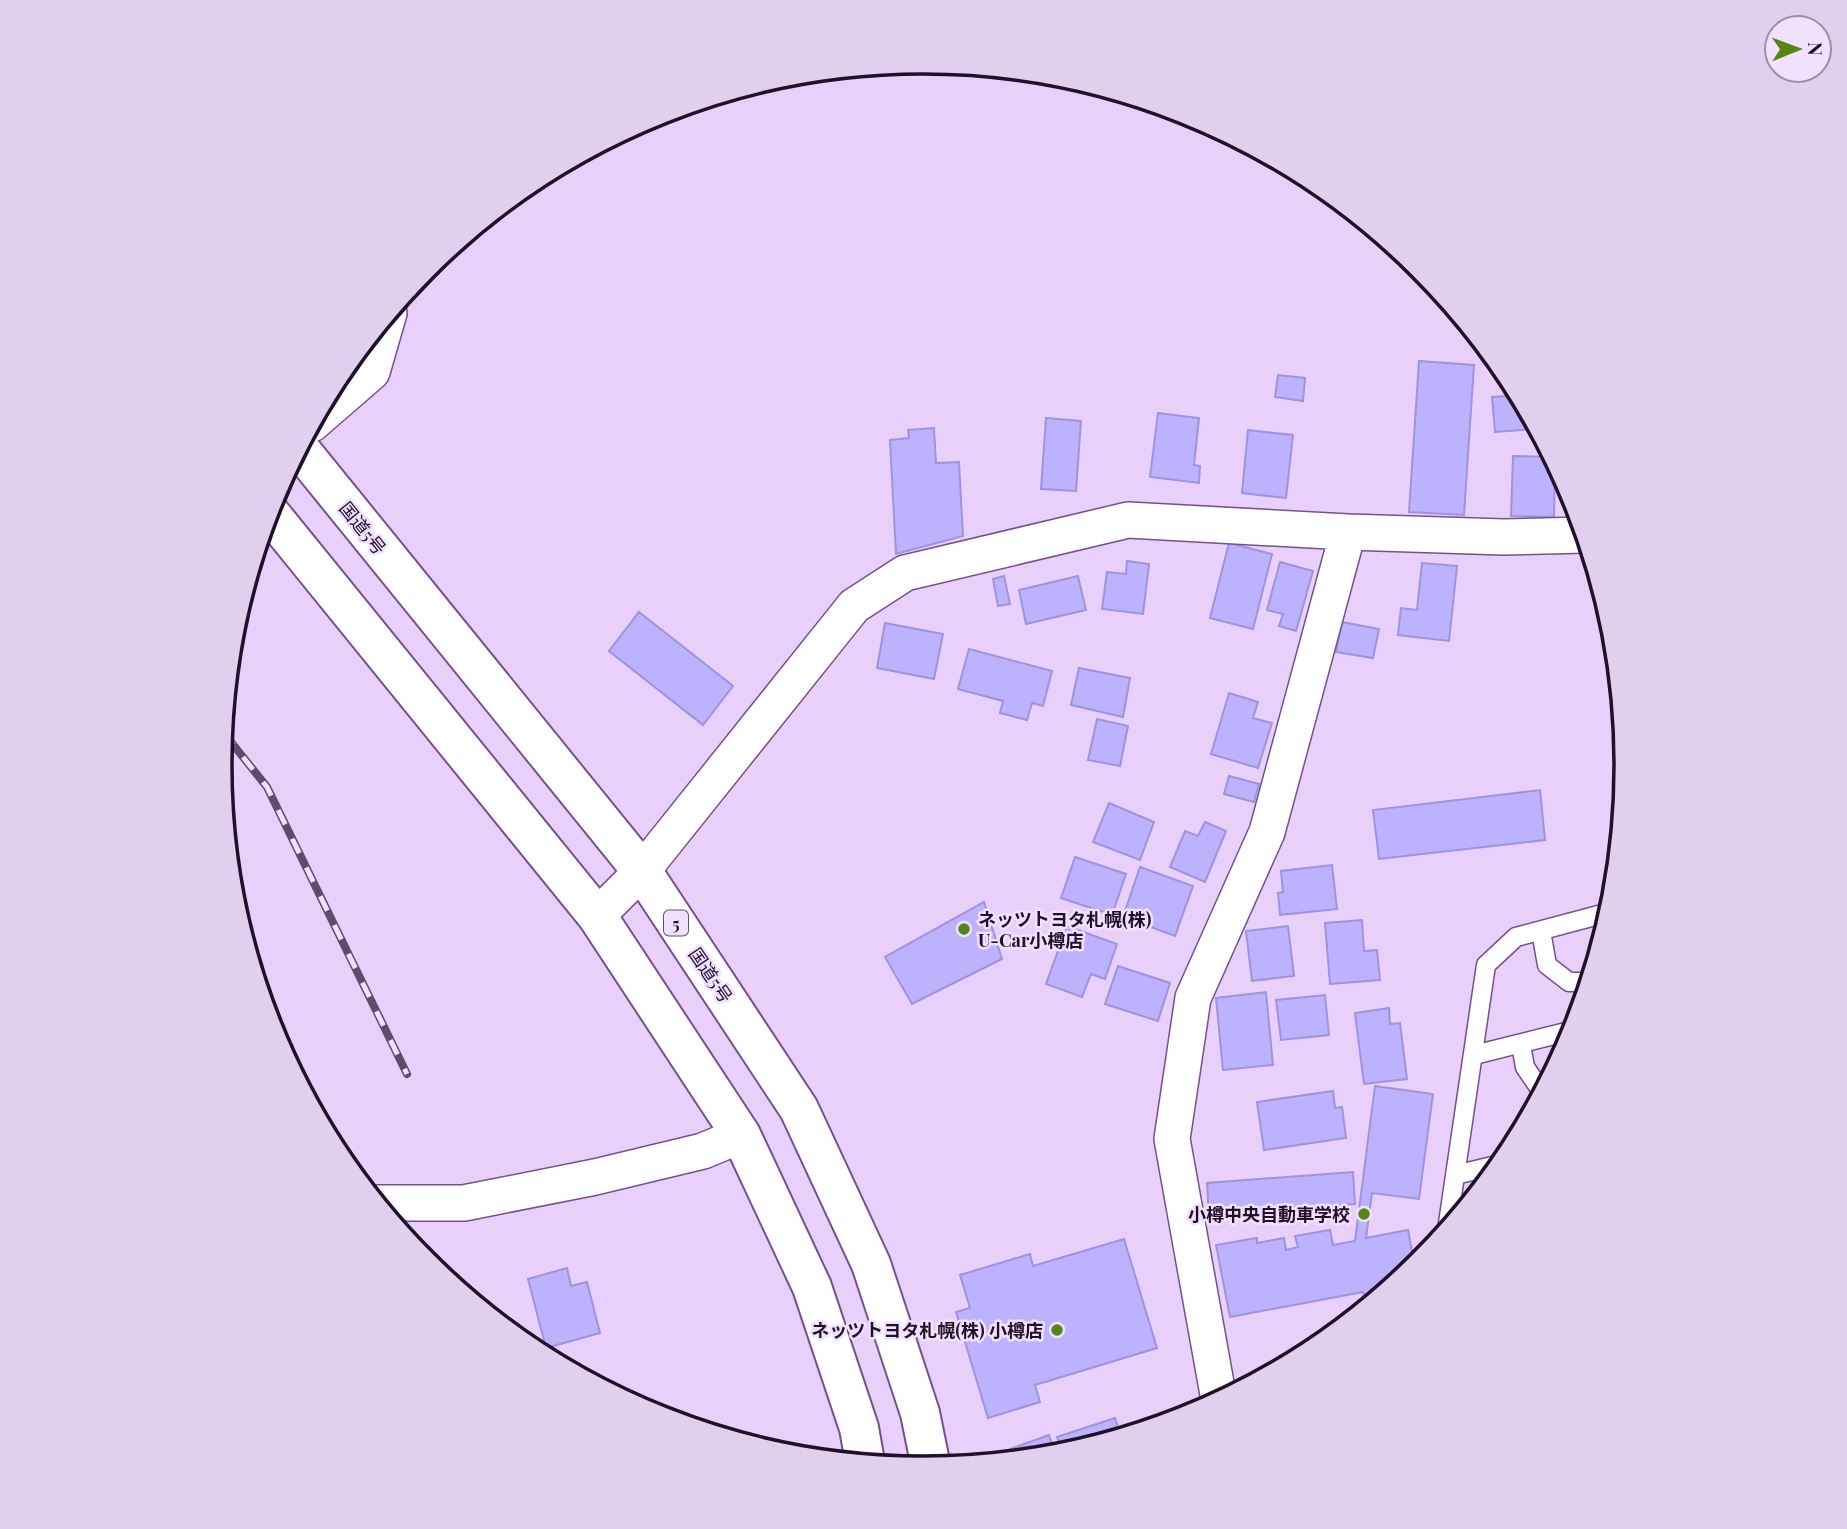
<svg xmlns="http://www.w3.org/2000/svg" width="1847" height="1529" font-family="'Playfair Display','Noto Sans JP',serif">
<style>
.building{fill:#bcb2fd;stroke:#9e93dc;stroke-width:2}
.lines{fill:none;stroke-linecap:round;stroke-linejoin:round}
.service-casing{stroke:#75508f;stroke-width:21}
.minor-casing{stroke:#75508f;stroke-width:38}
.trunk-casing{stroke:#75508f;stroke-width:42}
.service{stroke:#fff;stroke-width:18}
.minor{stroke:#fff;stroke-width:35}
.trunk{stroke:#fff;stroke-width:38}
.rail-casing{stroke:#5f4c6b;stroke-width:8}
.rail{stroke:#f1e1fe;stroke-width:5;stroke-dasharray:16;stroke-linecap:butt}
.poi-dot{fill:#578513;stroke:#f1e1fe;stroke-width:2.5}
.labels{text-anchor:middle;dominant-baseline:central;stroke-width:5;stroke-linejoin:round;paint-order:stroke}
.shield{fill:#f1e1fe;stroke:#5f4f6a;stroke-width:2}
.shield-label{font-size:16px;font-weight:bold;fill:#20102a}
.street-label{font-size:18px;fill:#20102a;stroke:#f1e1fe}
.poi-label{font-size:18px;font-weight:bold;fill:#20102a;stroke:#f1e1fe;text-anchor:end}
.rim{fill:none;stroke:#20102a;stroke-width:3.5}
</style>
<rect width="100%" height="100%" fill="#e8d0fb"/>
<path class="building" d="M1419 361 1474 365 1464 515 1409 512Z
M1278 375 1305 378 1303 401 1275 397Z
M1507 376H1509L1538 429 1495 432 1492 397 1509 396Z
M1158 413 1199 418 1194 465 1200 466 1199 483 1150 477Z
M1046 418 1081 421 1076 491 1041 489Z
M934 428 936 463 959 462 963 536 896 554 890 440 909 438 908 430Z
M1248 430 1293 435 1286 498 1242 493Z
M1513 456 1553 457 1555 461 1554 517 1511 516Z
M1229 543 1272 554 1253 629 1210 618Z
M1127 561 1149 564 1143 614 1102 609 1107 572 1126 574Z
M1280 562 1313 571 1296 631 1279 626 1283 614 1267 610Z
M1422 563 1457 566 1449 641 1398 635 1401 608 1417 610Z
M1004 576 1010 604 998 606 993 579Z
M1078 576 1086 610 1026 624 1019 590Z
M639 612 733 686 703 725 609 651Z
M1342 622 1379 629 1373 658 1336 652Z
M885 623 943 634 934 679 877 668Z
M969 649 1052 671 1043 706 1032 703 1027 720 1000 713 1003 701 958 689Z
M1079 668 1130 678 1123 717 1071 705Z
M1229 693 1258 702 1253 718 1272 723 1258 768 1211 754Z
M1097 719 1128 726 1120 766 1088 760Z
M1229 776 1259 784 1254 802 1224 794Z
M1540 790 1545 840 1379 859 1373 810Z
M1109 803 1154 822 1140 860 1093 842Z
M1205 822 1226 831 1205 882 1170 867 1185 831 1198 836Z
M1075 857 1126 874 1112 915 1061 898Z
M1332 865 1337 909 1280 915 1278 893 1283 892 1281 871Z
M1140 867 1193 886 1175 936 1123 917Z
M984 902 1002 959 912 1004 885 957Z
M1362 920 1364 951 1377 950 1380 980 1330 984 1325 923Z
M1067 926 1117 944 1105 979 1091 974 1082 997 1046 984Z
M1288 926 1294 976 1252 981 1246 931Z
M1118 966 1170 983 1158 1021 1105 1004Z
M1266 992 1273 1065 1223 1070 1216 998Z
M1325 995 1329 1035 1281 1040 1276 1000Z
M1389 1008 1390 1024 1400 1023 1407 1079 1364 1084 1355 1013Z
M1375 1086 1433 1094 1419 1199 1372 1193 1366 1238 1408 1230 1415 1267 1380 1295 1364 1298 1363 1292 1230 1317 1216 1245 1257 1238V1243L1284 1238 1286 1250 1298 1247 1295 1236 1330 1230 1333 1245 1355 1241Z
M1333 1091 1335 1108 1342 1107 1346 1138 1264 1150 1257 1102Z
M1353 1172 1355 1204 1209 1215 1207 1183Z
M1124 1239 1157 1348 1035 1385 1040 1402 988 1418 956 1312 970 1308 960 1275 1030 1254 1033 1266Z
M567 1268 571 1286 587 1282 600 1333 546 1348 528 1279Z
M1115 1418 1121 1436 1063 1454 1057 1437Z
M1049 1435 1056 1455 1005 1460 1002 1452Z"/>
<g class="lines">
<g class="service-casing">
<path id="service" d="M1541 931 1547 965 1569 982H1589
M1521 1045 1525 1067 1542 1092
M1474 1055 1574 1030
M1455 1175 1501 1164
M1447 1230 1486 965 1516 937 1610 912"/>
</g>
<g class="minor-casing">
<path id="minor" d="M312 424 372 372 389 313
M597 916 642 871 854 606 905 573 1128 520 1348 532 1504 537 1585 535
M378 1203H464L595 1177 703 1151 741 1135
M1219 1400 1172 1139 1193 998 1267 832 1348 532"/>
</g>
<g class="trunk-casing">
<path id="trunk" d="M299 448 642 871 799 1109 871 1264 920 1413 931 1467
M269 512 597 916 741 1135 812 1287 859 1428 865 1462"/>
</g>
<use href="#service" class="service"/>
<use href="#minor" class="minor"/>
<use href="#trunk" class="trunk"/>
<g class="rail-casing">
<path id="rail" d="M223 732 267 787 407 1074"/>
</g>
<use href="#rail" class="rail"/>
</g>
<g class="poi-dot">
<circle cx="964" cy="929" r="7"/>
<circle cx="1364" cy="1214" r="7"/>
<circle cx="1057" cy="1330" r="7"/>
</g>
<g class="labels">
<rect class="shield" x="664" y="910.5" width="24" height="25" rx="5"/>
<g class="shield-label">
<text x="676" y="923">5</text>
</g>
<g class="street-label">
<text transform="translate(363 528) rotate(51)">国道5号</text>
<text transform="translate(711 975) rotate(56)">国道5号</text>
</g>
<g class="poi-label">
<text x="978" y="919" text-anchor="start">ネッツトヨタ札幌(株)<tspan x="978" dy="21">U-Car小樽店</tspan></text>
<text x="1350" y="1214">小樽中央自動車学校</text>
<text x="1043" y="1330">ネッツトヨタ札幌(株) 小樽店</text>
</g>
</g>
<path d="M0 0H1847V1529H0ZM232 765a691 691 0 1 1 1382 0a691 691 0 1 1-1382 0Z" fill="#e0d0ed" fill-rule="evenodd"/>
<path class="rim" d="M232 765a691 691 0 1 1 1382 0a691 691 0 1 1-1382 0Z"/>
<g transform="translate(1798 49) rotate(89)"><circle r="33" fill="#f1e1fe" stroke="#9d8da9" stroke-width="2"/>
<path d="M0-5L12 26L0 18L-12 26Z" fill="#578513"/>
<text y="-10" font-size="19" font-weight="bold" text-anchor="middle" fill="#20102a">N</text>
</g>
</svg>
